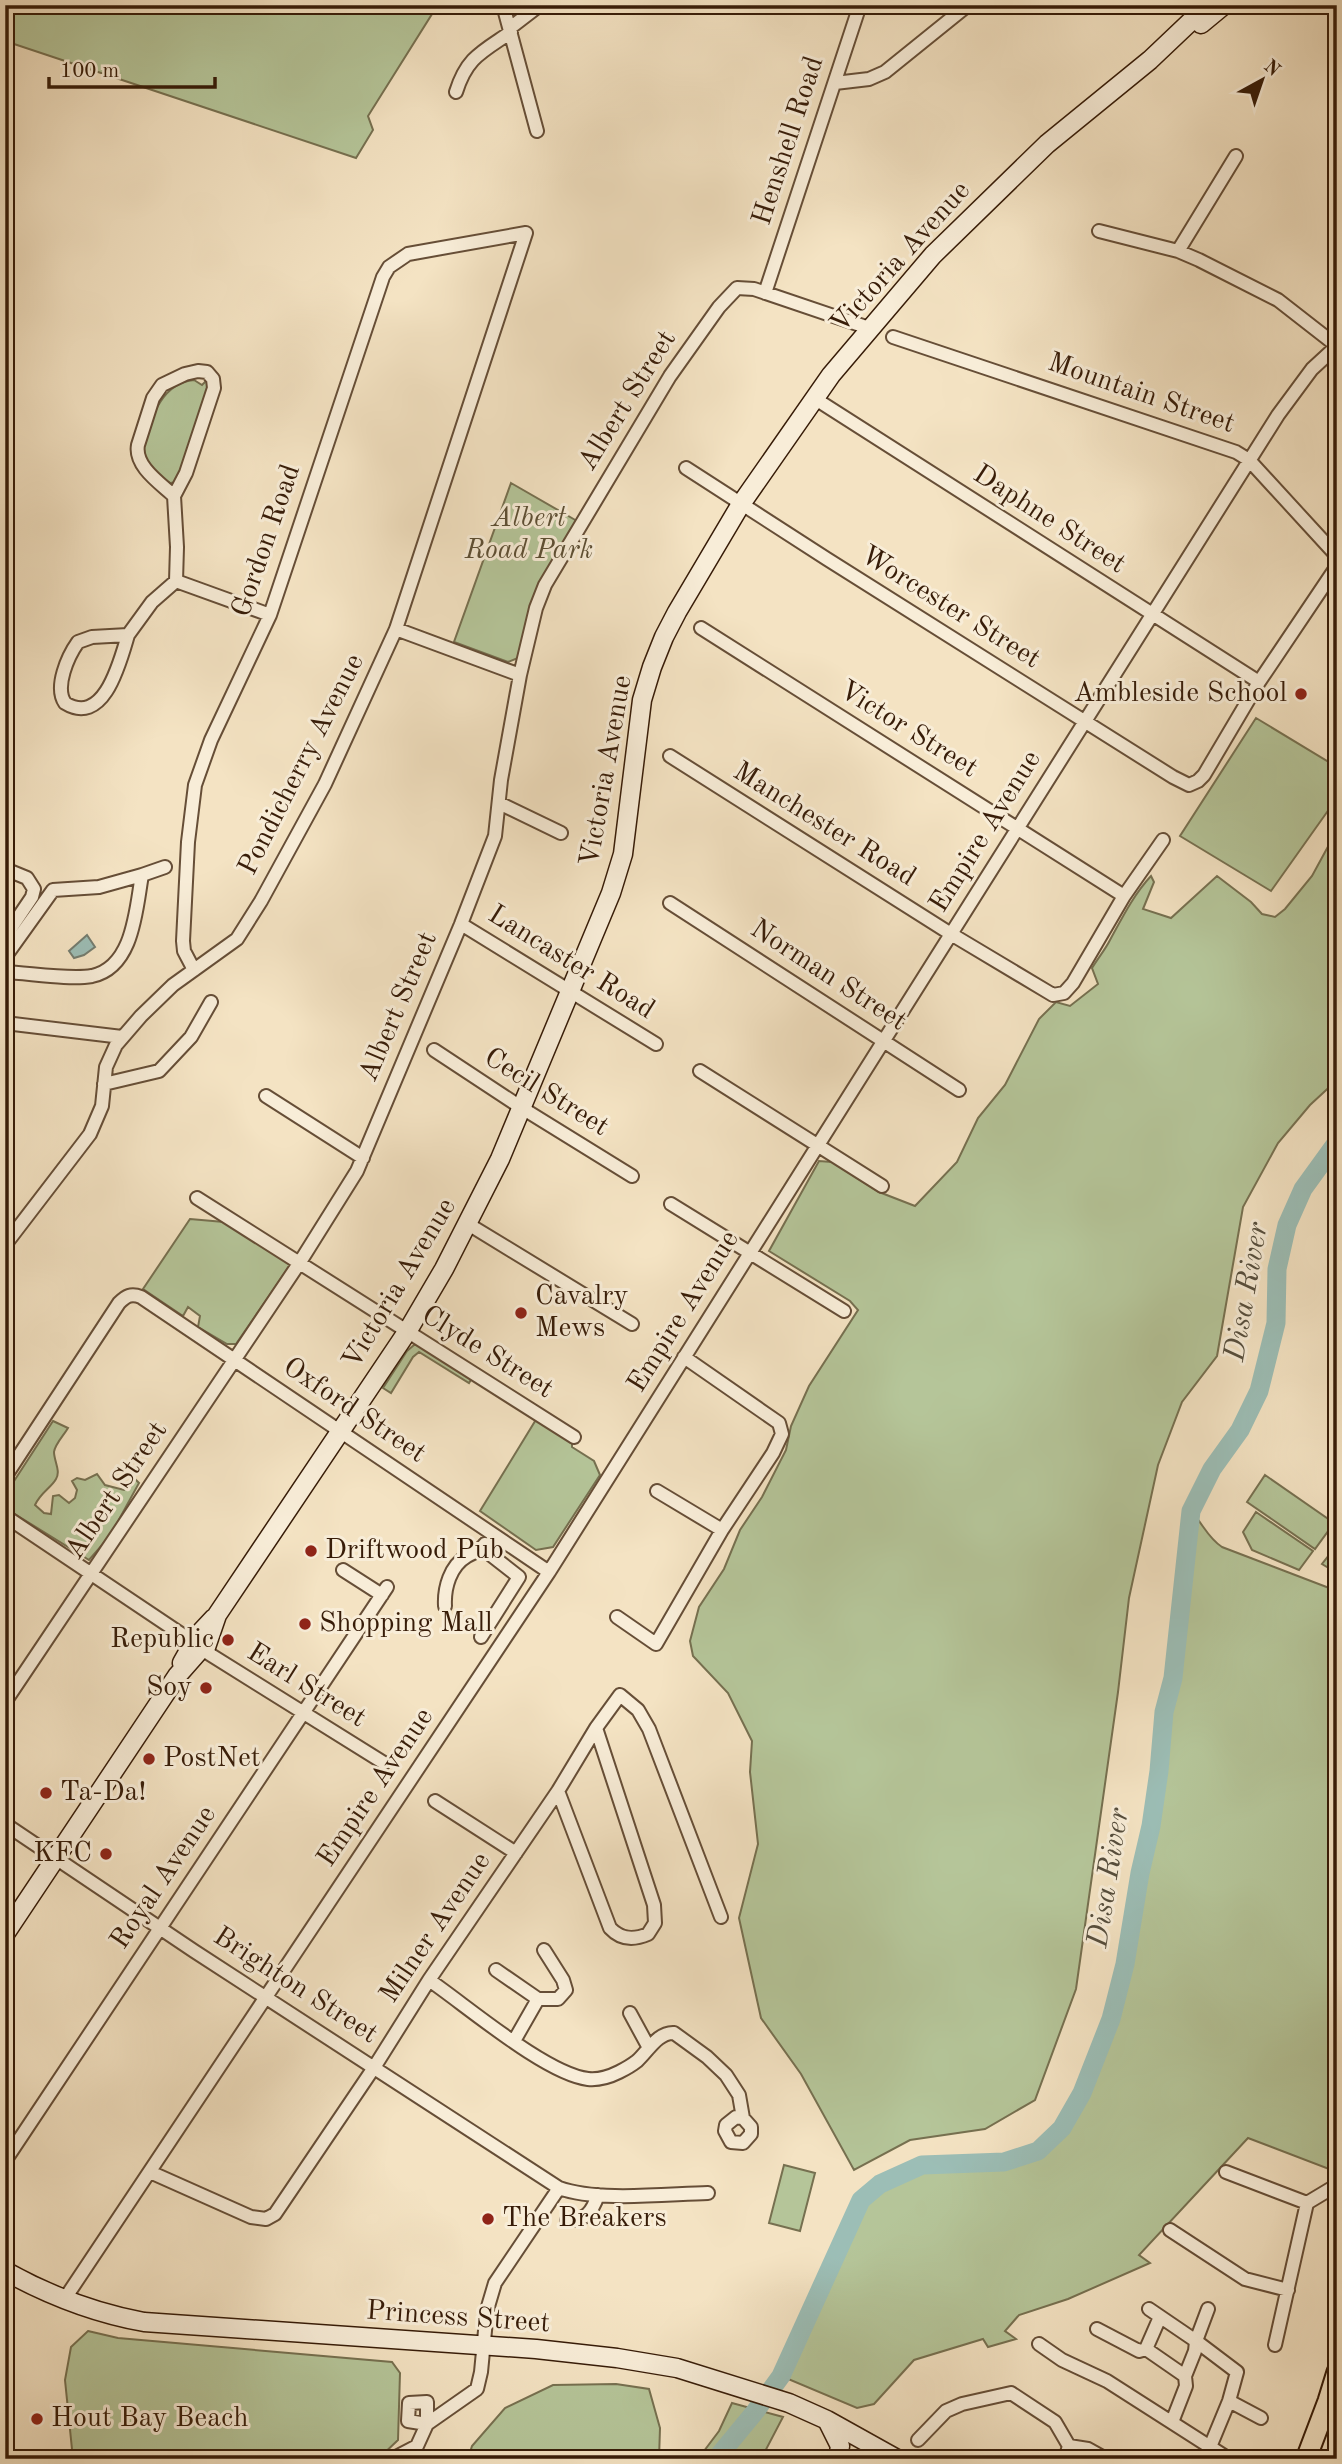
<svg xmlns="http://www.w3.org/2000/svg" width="1342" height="2464" font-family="'Old Standard TT',serif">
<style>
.green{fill:#b5c599;stroke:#767050;stroke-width:2}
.water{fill:#9cbeb6;stroke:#747d70;stroke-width:2}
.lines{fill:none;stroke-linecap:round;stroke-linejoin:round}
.river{stroke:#9cbeb6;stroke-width:19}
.street-casing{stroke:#664e37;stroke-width:16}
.secondary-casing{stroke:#371c08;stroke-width:21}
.primary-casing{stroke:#371c08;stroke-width:23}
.street{stroke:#f8edd8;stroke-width:12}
.secondary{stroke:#f8edd8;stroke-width:18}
.primary{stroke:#f4e3c3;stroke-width:19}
.poi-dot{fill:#8f2418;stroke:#f8edd8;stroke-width:2.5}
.labels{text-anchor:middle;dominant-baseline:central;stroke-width:6;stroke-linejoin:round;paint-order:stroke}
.street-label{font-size:28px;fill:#371c08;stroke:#f8edd8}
.park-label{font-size:28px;font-style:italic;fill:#5d4f34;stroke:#f8edd8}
.poi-label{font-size:28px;fill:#371c08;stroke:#f8edd8;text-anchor:start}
.water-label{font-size:30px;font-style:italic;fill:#554d3c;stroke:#f8edd8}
</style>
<rect width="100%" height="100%" fill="#f4e3c3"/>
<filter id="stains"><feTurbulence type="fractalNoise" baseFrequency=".00286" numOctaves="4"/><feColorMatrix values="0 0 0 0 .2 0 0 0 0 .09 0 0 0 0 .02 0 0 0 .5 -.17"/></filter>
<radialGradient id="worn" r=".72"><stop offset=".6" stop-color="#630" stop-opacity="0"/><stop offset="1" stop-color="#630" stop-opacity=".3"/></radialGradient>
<path class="green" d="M5 5H434L432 14 368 116 373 130 356 158 5 41Z
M194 380 202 385 207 380 210 388 178 482 170 483 153 471 140 452C150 423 159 383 194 380Z
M511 483 577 521 535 593 518 658 508 662 454 642Z
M1256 718 1337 767V798L1271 891 1180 836Z
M1337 830V1080L1310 1105 1278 1143 1243 1207 1217 1356 1182 1402 1158 1465 1129 1598 1118 1692 1076 1989 1035 2100 985 2129 910 2140 854 2170 801 2074 761 2018 739 1918 758 1844 750 1772 752 1741 728 1693 693 1656 690 1641 699 1607 724 1569 740 1530 762 1497 786 1450 791 1426 809 1386 858 1310 850 1301 769 1251 819 1161 832 1162 879 1192 915 1206 957 1162 978 1118 1005 1085 1039 1019 1056 1002 1070 1006 1098 984 1092 968C1098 958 1105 950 1110 940 1122 918 1134 894 1151 876L1154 882 1143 909 1171 918 1217 876 1251 902 1262 914 1275 917 1285 909 1312 876Z
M190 1219 224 1222 291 1264 236 1344H227L198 1327 200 1316 188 1307 183 1316 143 1289Z
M414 1345H418L472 1378 469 1383 419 1352 413 1357 391 1393 383 1388 407 1351Z
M537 1418 572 1442V1447L594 1461 600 1475 553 1547 536 1550 480 1511Z
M53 1421 68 1428C64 1435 55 1444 54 1452 54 1461 61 1471 56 1479 51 1488 41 1492 35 1505L44 1513 51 1514 53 1496 59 1495 69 1503 75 1498 77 1490 72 1481 77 1478 85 1480 97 1474 105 1485 124 1490 135 1479 139 1483 110 1536 89 1560 5 1508V1495Z
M1265 1475 1334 1523 1315 1549 1247 1502Z
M1191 1511C1203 1524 1208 1538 1222 1547L1337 1591V2169H1329L1248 2138 1139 2255 1150 2263 1068 2299 1019 2315 1005 2331 1016 2339 988 2347 983 2339 914 2360 874 2404 857 2408 781 2376 861 2200 880 2184 922 2165 1004 2162 1038 2151 1062 2128 1082 2093 1111 2019 1125 1964 1140 1873 1151 1826 1159 1771 1164 1712 1173 1678Z
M1256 1512 1313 1551 1299 1570 1252 1550 1243 1532Z
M1337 1545V1573L1322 1564Z
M784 2165 815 2173 800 2231 769 2223Z
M88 2331 118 2338 392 2362 400 2373 398 2440 378 2459H73L65 2380 71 2347Z
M616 2384 649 2389 660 2428 659 2459H468L472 2446 505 2408 553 2385Z
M732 2403 783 2417 761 2459H698L719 2431Z"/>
<path class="water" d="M87 935 95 947 84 955 74 958 69 951Z"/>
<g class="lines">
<path class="river" d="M716 2459 754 2413 781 2376 861 2200 880 2184 922 2165 1004 2162 1038 2151 1062 2128 1082 2093 1111 2019 1125 1964 1140 1873 1151 1826 1159 1771 1164 1712 1173 1678 1191 1511 1212 1469 1240 1430 1259 1391 1276 1323 1277 1269 1287 1225 1303 1189 1337 1142"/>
<g class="street-casing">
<path id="street" d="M503 5 537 131
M510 28 540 5
M835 83 869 79 885 72 968 5
M456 92C467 57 482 52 511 32
M1099 231 1178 251 1199 260 1278 300 1337 346
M1178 251 1236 156
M765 293 860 5
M893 337 1236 452 1249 460 1337 556
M814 398 1259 682
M686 468 827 559 1173 777 1189 785 1198 781 1204 775 1259 682 1337 566
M176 581 270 615
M701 628 1124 896
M396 629 520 675
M128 635C120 662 104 727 65 703 54 687 68 656 78 642L92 637 128 635 152 602 176 581 177 547 174 496 186 473 214 388 213 379 207 372 198 371 185 374 162 385 153 398 138 445C134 466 160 483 174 496
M670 756 951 934 1053 995 1064 993 1073 983 1124 896 1163 840
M499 803 561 833
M5 869 27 878 34 889 32 897 5 937
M670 903 959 1090
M461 924 656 1044
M5 957 53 890 99 887 142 875
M5 972C29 973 69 980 92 976 134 967 136 908 142 875L165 867
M5 1023 122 1037
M434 1050 522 1108 632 1176
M700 1071 882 1186
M104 1084 159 1071 191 1037 211 1002
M266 1096 363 1158
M197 1198 574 1437
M671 1204 844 1311
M468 1224 632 1324
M5 1245 90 1134 102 1106 106 1067 116 1045 141 1016 173 985 237 939 261 901 325 784 396 629 526 233 408 254 389 267 383 277 270 615 211 740 195 785 188 842 183 941 184 951 194 970
M5 1477 119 1303C126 1296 131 1293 141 1297L549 1572
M657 1491 722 1530
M5 1516 190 1640
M343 1570 382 1595
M445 1606C444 1588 450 1566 467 1556 474 1552 480 1551 485 1544
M617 1617 656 1644 722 1530 773 1453 782 1434 779 1423 684 1357
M481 1637 519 1577 482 1548
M203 1650 384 1763
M5 1702 300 1262 357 1171 461 924 495 836 501 780 520 675 536 608 545 585 670 376 719 307 737 288 754 289 869 328
M558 1791 610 1928C621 1940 634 1940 648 1934L655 1923 654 1905 596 1728
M435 1801 516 1853
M5 1824 194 1951 559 2188C598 2202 666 2194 708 2193
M496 1970 538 1999
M429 1980C467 2006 546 2074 588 2079 598 2080 609 2077 619 2072 625 2069 632 2065 637 2061 648 2051 658 2032 674 2033L707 2057 726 2075 739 2095 743 2118 751 2127V2134L743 2143 731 2142 725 2131 726 2125 736 2117 743 2118
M630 2013 649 2048
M514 2041 538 1999H558L566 1990 563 1980 544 1950
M5 2161 387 1587
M150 2172 251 2217 266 2219 275 2214 375 2066 429 1980 558 1791 596 1728 620 1695 638 1710 649 1729 721 1917
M1226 2172 1307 2203
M567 2220C586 2221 592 2212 598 2195
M1170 2230 1245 2279 1288 2290
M64 2300 549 1572 1278 415 1312 369 1337 346
M1149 2309 1196 2341 1208 2309
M1097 2329 1139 2351 1146 2349 1185 2376
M1039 2344 1062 2360 1107 2381 1229 2459
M1275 2345 1307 2203 1337 2185
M1146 2349 1160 2317
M1229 2401 1261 2418
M427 2402V2424L408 2421 409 2403Z
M1172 2422 1186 2386 1185 2376 1195 2351 1196 2341 1237 2372 1229 2401 1210 2447
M918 2440 946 2411 962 2404 1011 2393 1055 2422 1069 2446 1065 2459
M1069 2446 1088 2449 1106 2459
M392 2459 417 2446 427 2424 477 2389 481 2372 487 2310 495 2283 559 2188"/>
</g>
<g class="secondary-casing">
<path id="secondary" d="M1201 24 1224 5
M182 1663 191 1647V1637L199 1634 214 1618
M5 1934 177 1676 199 1651 206 1647 217 1615 407 1332 444 1269 500 1159 611 893 623 854 642 700 652 667 664 637 677 612 741 504 831 375 933 255 1047 144 1150 60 1208 5
M5 2271C50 2296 94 2313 144 2322L536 2349 617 2358 677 2368 789 2403 827 2420 897 2459
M827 2420 840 2446 838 2459"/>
</g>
<g class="primary-casing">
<path id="primary" d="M1306 2459 1328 2401 1337 2372"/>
</g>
<use href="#street" class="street"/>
<use href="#secondary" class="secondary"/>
<use href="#primary" class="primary"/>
</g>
<g class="poi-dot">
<circle cx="1301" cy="694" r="7"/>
<circle cx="521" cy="1313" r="7"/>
<circle cx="311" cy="1551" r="7"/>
<circle cx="305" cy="1624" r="7"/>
<circle cx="228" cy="1640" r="7"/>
<circle cx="206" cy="1688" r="7"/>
<circle cx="149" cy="1759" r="7"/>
<circle cx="46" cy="1793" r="7"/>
<circle cx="106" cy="1854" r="7"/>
<circle cx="488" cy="2219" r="7"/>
<circle cx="37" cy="2419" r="7"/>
</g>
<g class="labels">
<g class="street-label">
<text transform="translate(789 141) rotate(-72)">Henshell Road</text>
<text transform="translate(901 258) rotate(-48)">Victoria Avenue</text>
<text transform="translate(1141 394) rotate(19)">Mountain Street</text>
<text transform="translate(628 401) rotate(-58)">Albert Street</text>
<text transform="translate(1049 520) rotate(33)">Daphne Street</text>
<text transform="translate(267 541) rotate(-71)">Gordon Road</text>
<text transform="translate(950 608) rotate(32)">Worcester Street</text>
<text transform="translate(908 730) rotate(32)">Victor Street</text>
<text transform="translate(302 765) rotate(-63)">Pondicherry Avenue</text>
<text transform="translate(607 771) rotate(-80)">Victoria Avenue</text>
<text transform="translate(824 825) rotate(32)">Manchester Road</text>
<text transform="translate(986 832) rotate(-58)">Empire Avenue</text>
<text transform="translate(571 963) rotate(32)">Lancaster Road</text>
<text transform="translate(828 976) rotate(33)">Norman Street</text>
<text transform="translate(399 1007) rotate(-67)">Albert Street</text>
<text transform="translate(546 1093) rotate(32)">Cecil Street</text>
<text transform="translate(400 1284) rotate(-59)">Victoria Avenue</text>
<text transform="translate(684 1312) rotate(-58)">Empire Avenue</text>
<text transform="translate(487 1353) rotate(32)">Clyde Street</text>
<text transform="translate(354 1411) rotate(34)">Oxford Street</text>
<text transform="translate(117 1491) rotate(-56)">Albert Street</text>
<text transform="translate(306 1686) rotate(32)">Earl Street</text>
<text transform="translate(376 1788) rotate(-56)">Empire Avenue</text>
<text transform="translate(164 1878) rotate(-56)">Royal Avenue</text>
<text transform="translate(436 1928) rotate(-56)">Milner Avenue</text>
<text transform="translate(295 1986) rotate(33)">Brighton Street</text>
<text transform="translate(458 2318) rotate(4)">Princess Street</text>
</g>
<g class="park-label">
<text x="529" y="519">Albert<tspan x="529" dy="32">Road Park</tspan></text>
</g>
<g class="poi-label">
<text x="1287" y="694" text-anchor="end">Ambleside School</text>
<text x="535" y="1297">Cavalry<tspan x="535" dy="32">Mews</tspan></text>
<text x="325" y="1551">Driftwood Pub</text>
<text x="319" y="1624">Shopping Mall</text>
<text x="214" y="1640" text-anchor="end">Republic</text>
<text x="192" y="1688" text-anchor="end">Soy</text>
<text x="163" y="1759">PostNet</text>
<text x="60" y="1793">Ta-Da!</text>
<text x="92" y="1854" text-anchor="end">KFC</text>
<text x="502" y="2219">The Breakers</text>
<text x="51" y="2419">Hout Bay Beach</text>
</g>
<g class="water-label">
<text transform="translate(1247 1292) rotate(-80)">Disa River</text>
<text transform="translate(1109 1878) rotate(-81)">Disa River</text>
</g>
</g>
<rect width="1342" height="2464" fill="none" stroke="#f4e3c3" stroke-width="28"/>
<rect x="7" y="7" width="1328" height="2450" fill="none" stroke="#371c08" stroke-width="3.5"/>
<rect x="14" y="14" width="1314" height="2436" fill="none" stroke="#371c08" stroke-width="2"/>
<g transform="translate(1262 80) rotate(40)" stroke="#f8edd8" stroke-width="5" paint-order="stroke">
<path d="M0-5L12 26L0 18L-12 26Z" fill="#371c08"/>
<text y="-10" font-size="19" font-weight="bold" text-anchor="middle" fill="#371c08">N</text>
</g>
<path d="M49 77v10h166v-10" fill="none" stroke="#371c08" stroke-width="3.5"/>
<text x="60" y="77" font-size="21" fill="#371c08" stroke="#f8edd8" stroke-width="5" paint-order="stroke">100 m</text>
<rect width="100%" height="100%" filter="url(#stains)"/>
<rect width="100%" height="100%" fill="url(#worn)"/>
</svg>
